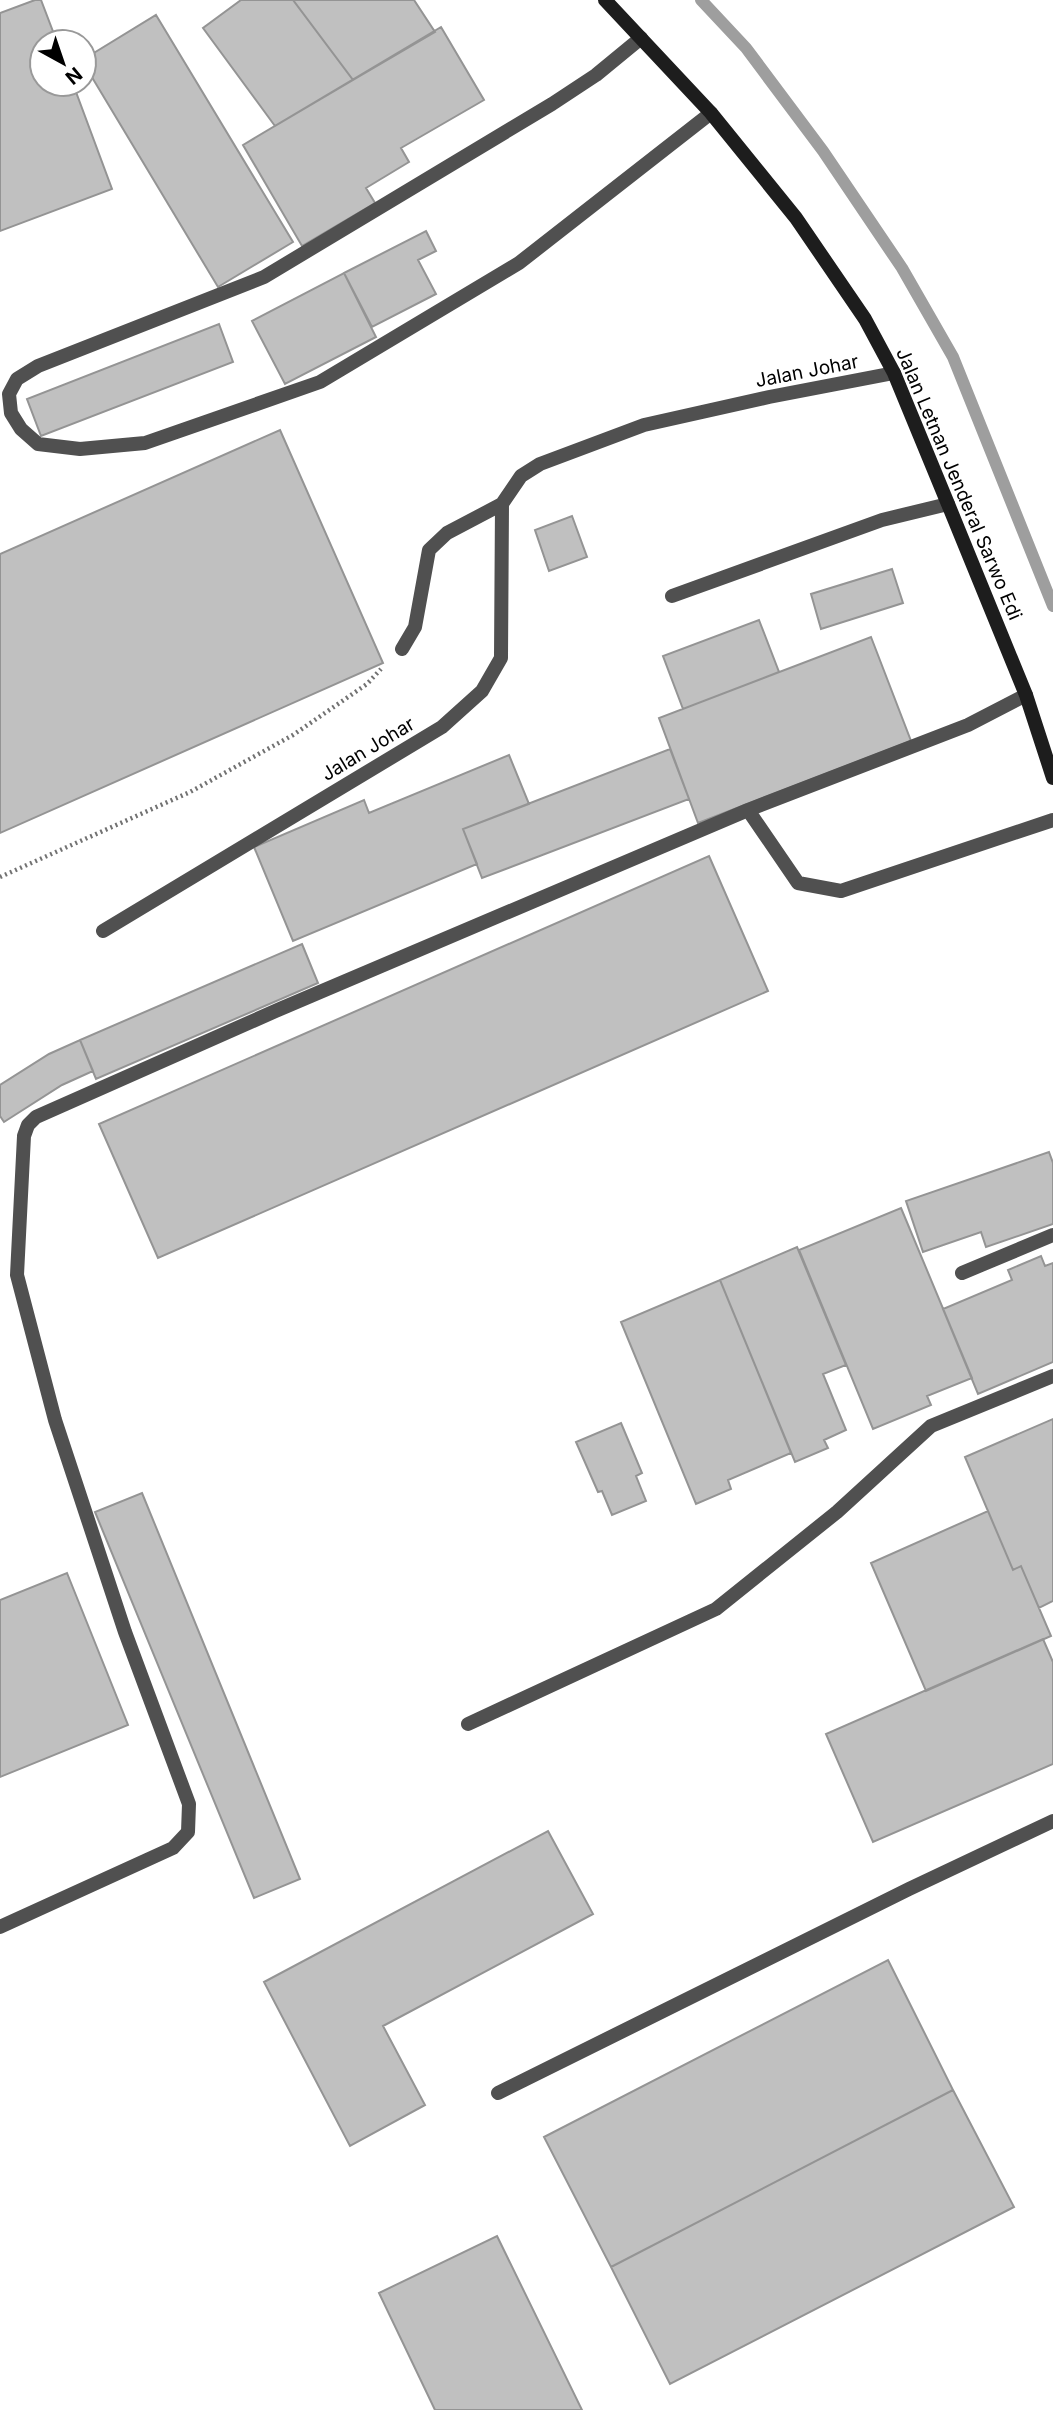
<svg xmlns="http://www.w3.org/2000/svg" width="1053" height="2410" font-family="Inter,sans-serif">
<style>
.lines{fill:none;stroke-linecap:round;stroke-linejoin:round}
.stream{stroke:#9e9e9e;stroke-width:12}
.building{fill:#c0c0c0;stroke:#949494;stroke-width:2}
.path{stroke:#727272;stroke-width:4.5;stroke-dasharray:2 3.5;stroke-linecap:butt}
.lane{stroke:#505050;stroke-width:14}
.secondary{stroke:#1d1d1d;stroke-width:14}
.labels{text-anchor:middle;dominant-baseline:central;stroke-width:5;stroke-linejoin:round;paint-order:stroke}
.street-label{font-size:19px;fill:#000;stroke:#fff}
</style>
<rect width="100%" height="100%" fill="#fff"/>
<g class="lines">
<path class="stream" d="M701 0 746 48 823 151 902 268 953 357 1053 606"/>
</g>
<path class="building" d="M35 0H41L57 42H42V84H73L112 189 0 231V13Z
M241 0H293L353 80 275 126 203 28Z
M293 0H414L435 32 353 80Z
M156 15 293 242 218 287 84 64V59Z
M441 27 484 100 401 148 409 162 366 188 375 203 302 246 243 145Z
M426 231 436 251 418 260 436 294 372 327 344 273Z
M344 273 376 337 285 384 252 321Z
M219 324 233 362 41 436 27 399Z
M280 430 383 663 0 833V554Z
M572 516 587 557 549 571 535 530Z
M892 569 903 603 821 629 811 594Z
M759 620 779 672 683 709 663 656Z
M871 637 911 741 698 823 659 718Z
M670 749 689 799 482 878 463 829Z
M509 755 529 804 463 829 477 864 293 941 254 847 364 800 369 813Z
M709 856 768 991 158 1258 99 1124Z
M302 944 318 983 96 1079 80 1040Z
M80 1040 93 1071 62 1085 4 1122 0 1116V1085L49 1054Z
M1049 1152 1053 1163V1224L986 1247 981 1232 923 1252 906 1201Z
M901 1208 972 1378 927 1396 931 1405 873 1429 799 1250Z
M797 1247 846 1365 823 1374 846 1430 824 1440 828 1448 795 1462 720 1280Z
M1041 1256 1045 1266 1053 1263V1362L978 1394 943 1309 1012 1280 1008 1270Z
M720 1280 791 1453 728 1480 731 1489 696 1504 621 1322Z
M1053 1419V1601L1039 1608 1021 1566 1013 1570 965 1457Z
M621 1423 642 1473 636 1476 646 1501 612 1515 602 1491 598 1492 576 1442Z
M142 1493 300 1879 254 1898 95 1512Z
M988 1511 1013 1570 1021 1566 1051 1636 926 1691 871 1563Z
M67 1573 128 1725 0 1777V1600Z
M1043 1639 1053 1662V1764L873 1842 826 1734Z
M548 1831 593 1914 383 2026 425 2105 350 2146 264 1982Z
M888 1960 953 2090 611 2267 544 2137Z
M953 2090 1014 2207 670 2384 611 2267Z
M497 2236 582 2410H435L379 2293Z"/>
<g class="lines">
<path class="path" d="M0 877 190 792 293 735 367 684 381 669"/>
<path class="lane" d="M641 38 596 75 552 104 264 277 38 366 17 379 9 394 11 413 21 429 38 444 80 449 145 443 320 382 519 263 711 113
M672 596 882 520 948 504
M402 649 415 627 429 550 447 533 502 504
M748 810 798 883 841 891 1053 820
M103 931 442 727 482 691 501 658 502 504 521 476 540 464 644 425 769 397 894 373
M962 1273 1053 1235
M468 1724 716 1609 837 1512 931 1426 1053 1376
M0 1927 173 1848 188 1832 189 1804 125 1632 55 1420 17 1275 24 1136 28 1125 36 1117 280 1009 748 810 968 725 1026 695
M498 2093 909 1889 1053 1821"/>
<path class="secondary" d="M605 0 711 113 796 218 865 319 894 373 948 504 1026 695 1053 778"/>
</g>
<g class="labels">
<g class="street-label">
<text transform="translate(807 371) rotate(-11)">Jalan Johar</text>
<text transform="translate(959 484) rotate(67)">Jalan Letnan Jenderal Sarwo Edi</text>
<text transform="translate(368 749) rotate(-31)">Jalan Johar</text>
</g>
</g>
<g transform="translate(63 63) rotate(140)"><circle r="33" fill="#ffffff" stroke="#999999" stroke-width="2"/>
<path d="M0-5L12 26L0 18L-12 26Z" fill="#000000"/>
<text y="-10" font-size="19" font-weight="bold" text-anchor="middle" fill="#000000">N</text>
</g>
</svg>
